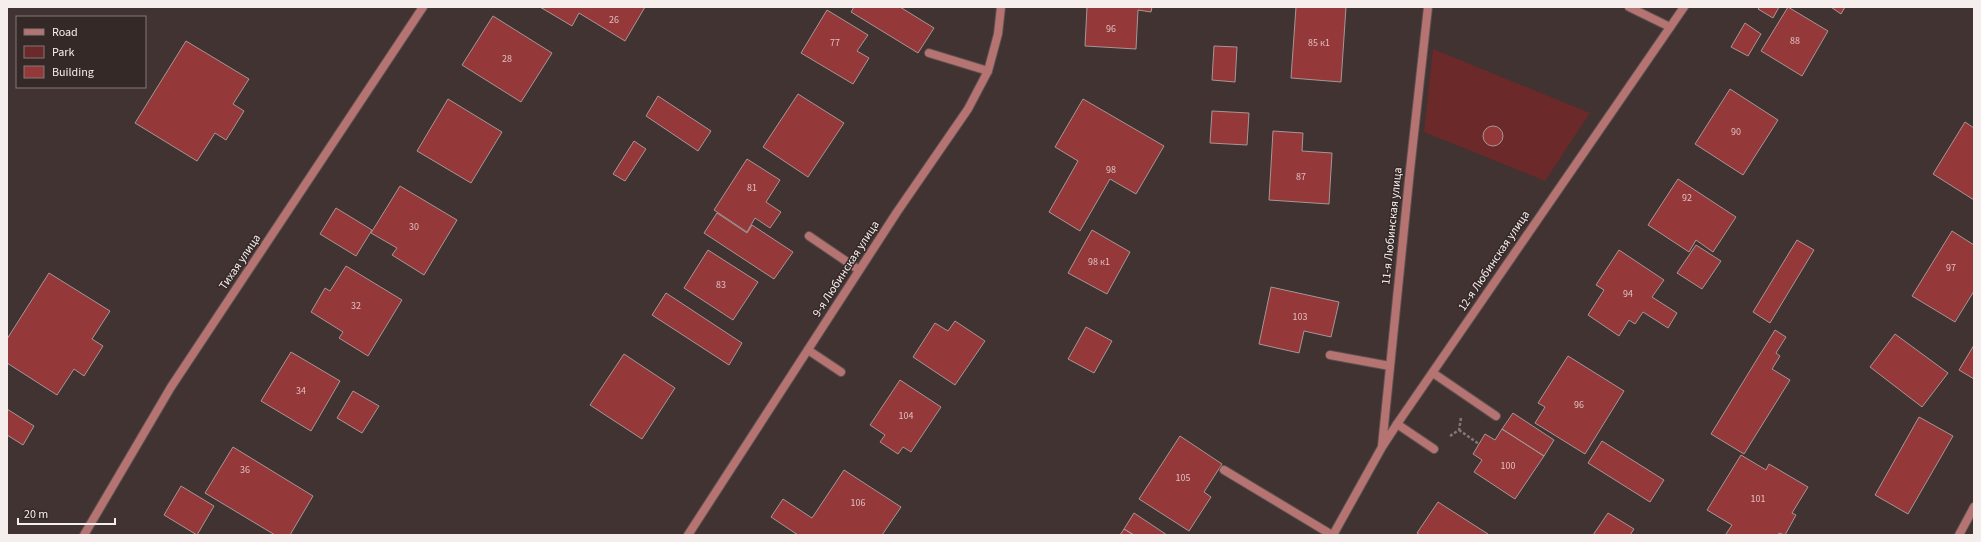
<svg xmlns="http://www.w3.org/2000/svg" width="1981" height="542" font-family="'Source Sans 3',sans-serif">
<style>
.green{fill:#6b2929}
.building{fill:#95383a;stroke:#a69695}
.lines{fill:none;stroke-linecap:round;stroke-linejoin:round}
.service-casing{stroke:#5d5150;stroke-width:10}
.minor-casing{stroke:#5d5150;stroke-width:10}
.path{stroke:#837776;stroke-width:2.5;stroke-dasharray:3 2;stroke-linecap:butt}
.service{stroke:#b57371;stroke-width:8}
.minor{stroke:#b57371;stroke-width:8}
.labels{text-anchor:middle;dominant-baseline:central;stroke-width:3;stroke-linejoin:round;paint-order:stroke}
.number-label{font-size:10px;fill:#dec0c0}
.street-label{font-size:12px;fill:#f6eded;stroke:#352928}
</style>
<rect width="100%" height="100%" fill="#403332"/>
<path class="green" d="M1433 49 1590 113 1545 181 1424 132Z"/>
<path class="building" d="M540 7H645L625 41 579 13 572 26Z
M854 7H900L934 28 918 53 851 12Z
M1087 7H1152L1151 12 1138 10 1136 49 1085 46Z
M1296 7H1346L1341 82 1291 78Z
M1760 7H1779L1773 18 1758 9Z
M1788 7 1828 31 1802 76 1761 51Z
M1831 7H1845L1841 14Z
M827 10 868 35 857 51 869 58 853 84 801 53Z
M493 16 552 53 521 102 462 65Z
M1745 23 1761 34 1748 56 1731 47Z
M186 41 249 79 233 104 244 111 226 140 215 133 197 161 135 123Z
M1214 46 1237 47 1235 82 1212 80Z
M1730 89 1778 120 1743 175 1695 144Z
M798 94 844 123 808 177 763 147Z
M658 96 711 131 698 151 646 116Z
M448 99 502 132 471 183 417 151Z
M1083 99 1164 146 1136 194 1110 179 1080 231 1049 212 1078 161 1055 147Z
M1212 111 1249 113 1247 145 1210 143Z
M1965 122 1974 128V200L1933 174Z
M1483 136a10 10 0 1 1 20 0a10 10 0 1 1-20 0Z
M1273 131 1303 133 1302 151 1332 153 1329 204 1269 200Z
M634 141 646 149 625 181 613 174Z
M747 159 780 180 766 202 781 212 770 228 755 218 747 232 714 210Z
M1678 179 1736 217 1713 252 1696 240 1689 252 1648 225Z
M400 186 457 220 424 275 392 255 397 248 371 233Z
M336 208 372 230 356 256 320 234Z
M717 213 747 233 752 225 793 252 774 279 704 233Z
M1092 230 1130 252 1107 294 1068 273Z
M1952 231 1974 245V291L1955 322 1912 296Z
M1797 240 1814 250 1770 323 1753 312Z
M1696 245 1721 261 1702 289 1677 273Z
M708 250 758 282 733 320 684 288Z
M1619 250 1664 280 1652 297 1677 313 1668 328 1643 312 1635 324 1629 320 1619 336 1588 315 1604 290 1596 285Z
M346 266 402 300 368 356 339 338 343 332 311 312 325 288 330 291Z
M49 273 110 311 92 339 103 346 84 376 74 369 57 395 7 363V339Z
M1271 287 1339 302 1331 337 1304 331 1299 353 1259 344Z
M666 293 742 343 729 365 652 315Z
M955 321 985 341 955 385 913 357 935 323 948 331Z
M1086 327 1112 341 1094 373 1068 359Z
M1775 330 1786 337 1776 353 1780 356 1772 369 1790 380 1744 454 1711 434Z
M1895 334 1948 373 1922 407 1870 367Z
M1974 345V379L1959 370Z
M291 352 340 381 311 431 261 401Z
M624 354 675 388 642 439 590 405Z
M1568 356 1624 391 1585 454 1535 423 1545 407 1538 403Z
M900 380 941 407 911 452 903 447 898 454 880 442 885 435 870 425Z
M353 391 379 406 362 433 337 418Z
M7 409 34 426 23 445 7 435Z
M1513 413 1554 440 1544 456 1502 429Z
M1919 417 1953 436 1908 514 1875 495Z
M1502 429 1544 456 1515 499 1474 472 1482 460 1473 454 1485 434 1495 440Z
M1180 436 1222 464 1204 492 1211 497 1189 531 1139 499Z
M1602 441 1664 480 1650 502 1588 463Z
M233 447 313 496 290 535H275L205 493Z
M1741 455 1766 470 1769 464 1808 487 1792 513 1796 515 1785 535 1779 533 1778 535H1728L1726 534 1732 525 1707 510Z
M844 470 901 507 882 535H798L771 517 783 499 812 518Z
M181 486 214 506 197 535 164 515Z
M1438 502 1488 534 1487 535H1420L1417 533Z
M1134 513 1167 535H1134L1124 529Z
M1608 513 1634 529 1630 535H1593Z
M1124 529 1134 535H1120Z"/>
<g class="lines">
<g class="service-casing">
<path id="service" d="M1629 7 1670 27
M929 53 988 71
M809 236 859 270
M808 350 841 372
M1330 355 1390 366
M1433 373 1496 416
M1397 424 1434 449
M1224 470 1332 535
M1959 535 1974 507"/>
</g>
<g class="minor-casing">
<path id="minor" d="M1382 446 1410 170 1428 7
M84 535 171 387 423 7
M688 535 897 212 968 109 988 71 998 34 1001 7
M1333 535 1382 447 1397 424 1684 7"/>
</g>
<path class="path" d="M1459 430 1479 444
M1450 436 1459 430 1461 418"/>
<use href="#service" class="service"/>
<use href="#minor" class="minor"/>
</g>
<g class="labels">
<g class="number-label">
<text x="614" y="20">26</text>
<text x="1111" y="29">96</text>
<text x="1795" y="41">88</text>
<text x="835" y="43">77</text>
<text x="1319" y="43">85 к1</text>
<text x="507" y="59">28</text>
<text x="1736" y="132">90</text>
<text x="1111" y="170">98</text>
<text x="1301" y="177">87</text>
<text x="752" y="188">81</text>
<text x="1687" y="198">92</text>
<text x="414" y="227">30</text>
<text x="1099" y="262">98 к1</text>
<text x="1951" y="268">97</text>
<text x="721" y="285">83</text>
<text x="1628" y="294">94</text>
<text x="356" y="306">32</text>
<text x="1300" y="317">103</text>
<text x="301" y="391">34</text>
<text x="1579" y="405">96</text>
<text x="906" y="416">104</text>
<text x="1508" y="466">100</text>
<text x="245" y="470">36</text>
<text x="1183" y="478">105</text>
<text x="1758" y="499">101</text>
<text x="858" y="503">106</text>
</g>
<g class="street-label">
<text transform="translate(1392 226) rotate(-84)">11-я Любинская улица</text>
<text transform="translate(1494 261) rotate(-56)">12-я Любинская улица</text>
<text transform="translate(240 262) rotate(-56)">Тихая улица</text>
<text transform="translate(846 269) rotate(-57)">9-я Любинская улица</text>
</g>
</g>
<rect width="1981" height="542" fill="none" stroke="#f6eded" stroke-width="16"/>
<rect x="16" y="16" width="130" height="72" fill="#352928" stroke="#827777"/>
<rect x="24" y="29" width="20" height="6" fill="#b57371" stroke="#827777"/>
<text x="52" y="36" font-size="12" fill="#f6eded">Road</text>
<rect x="24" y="46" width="20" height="12" fill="#6b2929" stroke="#827777"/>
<text x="52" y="56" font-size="12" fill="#f6eded">Park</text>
<rect x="24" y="66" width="20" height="12" fill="#95383a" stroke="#827777"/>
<text x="52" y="76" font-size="12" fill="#f6eded">Building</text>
<path d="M18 518v6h97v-6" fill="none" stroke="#f6eded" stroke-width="2"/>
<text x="24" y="518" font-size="12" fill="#f6eded" stroke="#352928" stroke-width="3" paint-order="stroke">20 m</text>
</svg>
